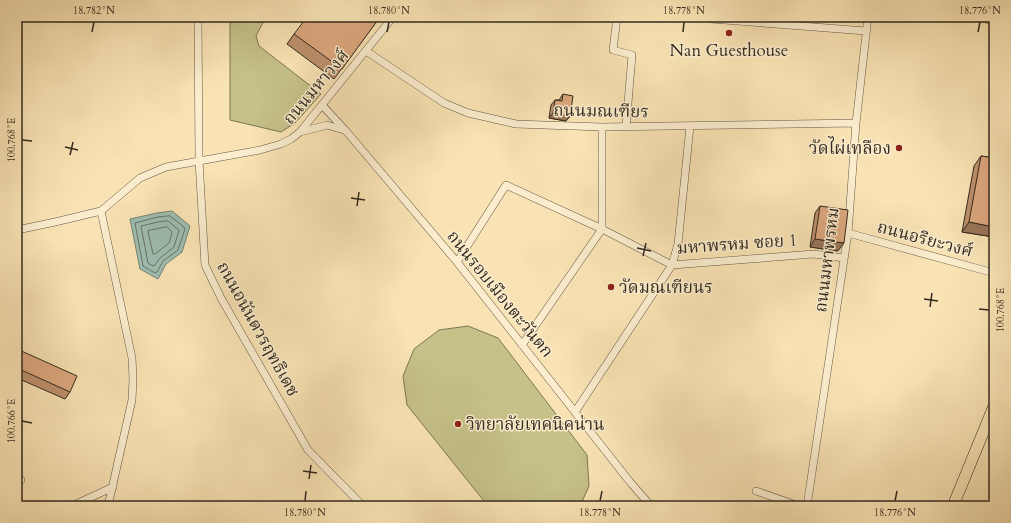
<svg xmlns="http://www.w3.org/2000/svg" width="1011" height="523" font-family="Cardo,'Noto Serif Thai',serif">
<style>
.green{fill:#c5c188;stroke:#7c7654}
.water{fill:#9ebeb1;stroke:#738377}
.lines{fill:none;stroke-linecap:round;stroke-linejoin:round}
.shore{stroke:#687468;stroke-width:1}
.street-casing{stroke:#645844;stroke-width:8}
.primary-casing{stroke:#332a1f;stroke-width:12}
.street{stroke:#fbedce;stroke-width:7}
.primary{stroke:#f9e3b4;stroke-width:11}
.wall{fill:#bd906c;stroke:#332a1f}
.shaded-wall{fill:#9a7558;stroke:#332a1f}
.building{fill:#dca77e;stroke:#332a1f}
.ticks{fill:none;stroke:#332a1f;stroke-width:1.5}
.poi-dot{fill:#8f2418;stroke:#fbedce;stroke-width:1.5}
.labels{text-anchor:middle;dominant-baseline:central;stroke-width:3;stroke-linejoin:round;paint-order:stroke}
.poi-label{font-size:17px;fill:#332a1f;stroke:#fbedce;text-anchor:start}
.street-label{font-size:17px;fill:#332a1f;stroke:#fbedce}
.neatline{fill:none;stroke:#332a1f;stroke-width:1.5}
.ticks-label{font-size:10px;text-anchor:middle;fill:#332a1f}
</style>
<rect width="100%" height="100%" fill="#f9e3b4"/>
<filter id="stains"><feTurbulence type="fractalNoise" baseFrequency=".005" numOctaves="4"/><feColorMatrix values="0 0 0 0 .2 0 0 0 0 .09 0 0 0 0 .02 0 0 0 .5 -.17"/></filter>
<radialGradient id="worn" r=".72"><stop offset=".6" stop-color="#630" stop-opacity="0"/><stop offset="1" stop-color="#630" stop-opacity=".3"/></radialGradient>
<path class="green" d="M230 17H266L256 36 259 46 321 94 295 123 281 132 230 120Z
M468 326 498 338 587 455 589 486 580 506H488L407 405 403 376 414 349 439 330Z"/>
<path class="water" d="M172 211 190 226 182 252 166 264 158 279 140 269 130 219 157 213Z"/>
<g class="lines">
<path class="shore" d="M170 216 184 227 185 229 178 250 163 261 157 272 155 273 143 266 135 223 158 217Z
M168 221 179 230 174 247 160 258 155 265 153 266 148 263 141 226 158 222Z
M167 227 172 232 169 243 155 254H153L148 231Z"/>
<g class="street-casing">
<path id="street" d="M198 17 199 160 205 265 221 298 308 450 363 506
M617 17 613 50 632 55 626 127
M977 17 994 21
M711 19 866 31
M366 51 444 103 468 113 516 124 602 127 856 123
M322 105 346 131 457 262 630 482 651 506
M300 132 327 125 344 130
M101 211 132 358 133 379 132 400 108 506
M17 230 55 222 101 211 140 178 166 167 260 150 281 144 291 139 300 132 393 17
M848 233 994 273
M457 262 506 185 602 229 672 265 814 254 844 258
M522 345 602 229V127
M575 412 672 265 678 244 690 126
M17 480H21
M756 491 799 506
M72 506 113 487
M807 506 848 233 856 123 868 17"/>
</g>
<g class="primary-casing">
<path id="primary" d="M953 506 994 406"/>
</g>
<use href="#street" class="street"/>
<use href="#primary" class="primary"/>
</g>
<path class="wall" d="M380 17 334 79 287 44 294 34Z
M563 94 570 116 566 121 549 118 551 105 555 100H559Z
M981 156 994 158V237L962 232 974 166Z
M820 206 838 251 810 247 815 213Z
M17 349 70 392 65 399 17 378Z"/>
<path class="shaded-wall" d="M553 113 570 116 566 121 549 118Z
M969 222 994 227V237L962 232Z
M815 239 844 243 838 251 810 247Z"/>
<path class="building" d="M307 17H380L342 69 294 34Z
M563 94 573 96 570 116 553 113 555 100 562 101Z
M981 156 994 158V227L969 222Z
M820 206 848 210 844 243 815 239Z
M17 349 77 376 70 392 17 368Z"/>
<path class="ticks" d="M92 32 94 22M387 32 389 22M683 32 684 22M978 32 980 22M22 140 32 141M65 147 78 150M70 155 73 142M351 198 365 200M357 206 359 192M637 248 651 251M643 256 646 243M924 299 938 301M930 307 932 293M979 309 989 310M22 421 32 423M303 471 317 473M309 479 311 465M305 501 306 491M600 501 602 491M895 501 897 491"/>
<g class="poi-dot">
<circle cx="729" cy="33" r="4"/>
<circle cx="899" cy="148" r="4"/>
<circle cx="611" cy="287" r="4"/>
<circle cx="458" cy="424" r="4"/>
</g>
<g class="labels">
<g class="poi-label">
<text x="729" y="50" text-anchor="middle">Nan Guesthouse</text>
<text x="891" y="148" text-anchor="end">วัดไผ่เทลือง</text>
<text x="619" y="287">วัดมณเฑียนร</text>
<text x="466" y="424">วิทยาลัยเทคนิคน่าน</text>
</g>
<g class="street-label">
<text transform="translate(316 87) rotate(-50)">ถนนมหาวงศ์</text>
<text transform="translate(601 111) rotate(1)">ถนนมณเฑียร</text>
<text transform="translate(925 239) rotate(15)">ถนนอริยะวงศ์</text>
<text transform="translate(737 244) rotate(-4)">มหาพรหม ซอย 1</text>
<text transform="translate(827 260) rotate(-83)">ถนนมหาพรหม</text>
<text transform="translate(500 294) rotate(51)">ถนนรอบเมืองตะวันตก</text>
<text transform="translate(258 329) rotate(61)">ถนนอนันตวรฤทธิเดช</text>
</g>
</g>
<rect width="1011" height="523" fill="none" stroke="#f9e3b4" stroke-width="44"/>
<rect x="22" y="22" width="967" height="479" class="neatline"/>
<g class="ticks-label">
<text x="94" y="14">18.782°N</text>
<text x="389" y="14">18.780°N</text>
<text x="684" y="14">18.778°N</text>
<text x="980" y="14">18.776°N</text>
<text transform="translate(11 140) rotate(-90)" y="4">100.768°E</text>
<text transform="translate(1000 310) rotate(-90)" y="4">100.768°E</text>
<text transform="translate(11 421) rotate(-90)" y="4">100.766°E</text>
<text x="305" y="516">18.780°N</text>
<text x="600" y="516">18.778°N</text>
<text x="895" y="516">18.776°N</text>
</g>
<rect width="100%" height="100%" filter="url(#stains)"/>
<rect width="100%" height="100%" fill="url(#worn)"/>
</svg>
